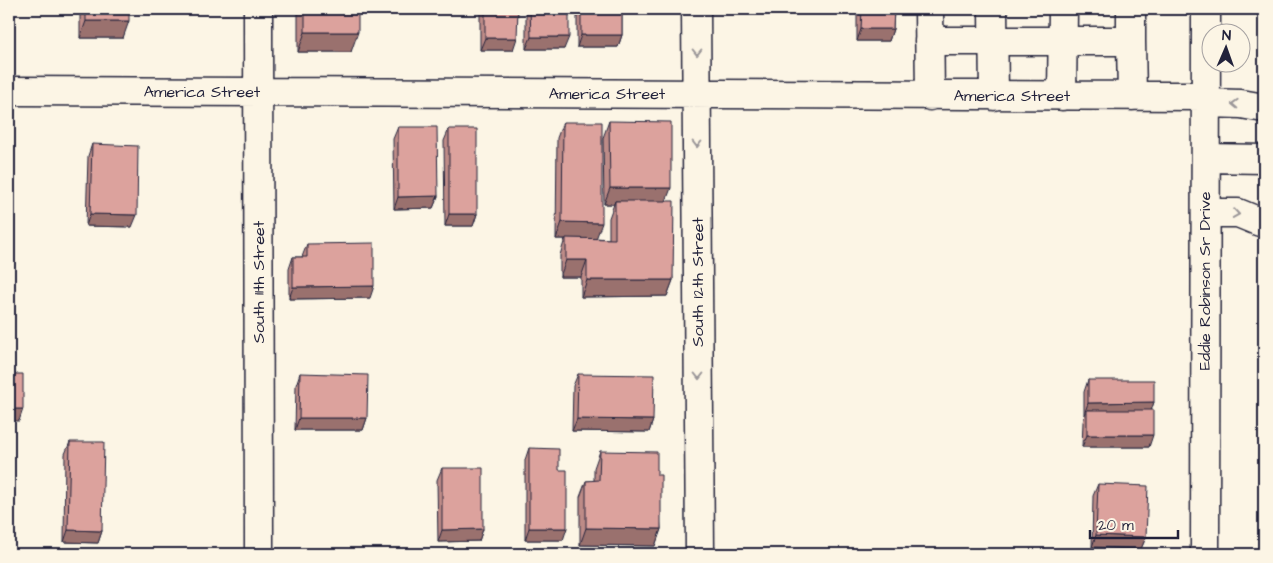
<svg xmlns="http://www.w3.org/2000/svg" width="1273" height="563" font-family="'Architects Daughter',sans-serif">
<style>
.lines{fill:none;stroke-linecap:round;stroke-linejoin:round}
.minor-casing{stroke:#22223b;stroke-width:31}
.minor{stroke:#fcf5e5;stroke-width:28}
.wall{fill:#bd8b87;stroke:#22223b}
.shaded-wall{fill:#9a716e;stroke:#22223b}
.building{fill:#dca29d;stroke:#22223b}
.oneway{stroke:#9a9698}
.labels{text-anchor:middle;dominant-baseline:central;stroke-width:4;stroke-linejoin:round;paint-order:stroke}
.street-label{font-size:16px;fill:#22223b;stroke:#fcf5e5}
</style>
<rect width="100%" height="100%" fill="#fcf5e5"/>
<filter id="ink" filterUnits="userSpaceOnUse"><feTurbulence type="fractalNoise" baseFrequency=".02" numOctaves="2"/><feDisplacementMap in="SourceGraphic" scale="10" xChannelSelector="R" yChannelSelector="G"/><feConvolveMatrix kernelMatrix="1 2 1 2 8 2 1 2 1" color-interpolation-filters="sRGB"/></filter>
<g filter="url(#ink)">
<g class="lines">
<g class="minor-casing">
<path id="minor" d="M258 9 259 554
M696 9 700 554
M929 9 930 96
M993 9 994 96
M929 41H1131L1132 96
M1131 41V9
M9 91 1206 96
M1062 96 1063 9
M1206 103 1241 104 1264 108
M1206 158 1264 159
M1206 213H1238L1260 222H1264
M1205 554 1206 9"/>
</g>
<use href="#minor" class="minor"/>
</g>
<path class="wall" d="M80 9H129L123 38H80Z
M298 9H358L351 52H298Z
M480 9H518L513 50H480Z
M526 9H569L564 49H526Z
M577 9H622V35L618 47H577Z
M857 9H894L893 29 889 41H857Z
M609 121 666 201 673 280 667 296 581 297V277H560V255L565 239H556L557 138 563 122 596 238 609 239V218L614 204H604L603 138Z
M398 127 438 196 433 208 394 209 393 139Z
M449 129 477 214 473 226H445L444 141Z
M92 144 132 227 86 226 88 156Z
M307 244 370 298 289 299V269L293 257H302Z
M300 373 367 418 363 430H295L296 385Z
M578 374 653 420 649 432 572 431 573 386Z
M1088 380 1154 402 1151 410 1149 447H1082L1083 422 1085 415H1084V392Z
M70 442 102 531 98 543 64 542 65 454Z
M529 448 559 470 563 540H525V460Z
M600 451 657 475 661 529 655 546 580 545V497L586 481H594V468Z
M442 468 483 529 479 541 438 542 437 480Z
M1098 484 1146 537 1141 549 1092 547 1093 496Z"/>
<path class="shaded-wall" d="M86 21H129L123 38H80Z
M861 29H893L889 41H857Z
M305 32H358L351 52H298Z
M581 35H622L618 47H577Z
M531 37H569L564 49H526Z
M485 38H517L513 50H480Z
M610 188H671L665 204 615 201 614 204H604Z
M438 196 433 208 394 209 398 197Z
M90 214 137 215 132 227 86 226Z
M449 214H477L473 226H445Z
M562 222 602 223 596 239H556Z
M566 260H587L581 277H560Z
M587 280H673L667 296 581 297Z
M374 286 370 298 289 299 293 287Z
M1154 402 1150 414 1087 410 1085 415H1084L1088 403Z
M9 409H23L19 421H9Z
M299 418H367L363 430H295Z
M577 419 653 420 649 432 572 431Z
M1087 435H1153L1149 447H1082Z
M529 528H567L563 540H525Z
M586 528 661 529 655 546 580 545Z
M483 529 479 541 438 542 442 530Z
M68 530 102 531 98 543 64 542Z
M1096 535 1146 537 1141 549 1092 547Z"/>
<path class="building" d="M86 9H129V21H86Z
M305 9H358V32H305Z
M485 9H518L517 38H485Z
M530 9H569V37H531Z
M581 9H622V35H581Z
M862 9H894L893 29H861Z
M609 121 671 122V188H610Z
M563 122H602V223L562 222Z
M398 127H437L438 196 398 197Z
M449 129H477V214H449Z
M92 144 138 146 137 215 90 214Z
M615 201H674L673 280H587V260H566V238L615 239Z
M374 243V286L293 287V257H307V244Z
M300 373 368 375 367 418H299Z
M9 374H23V409H9Z
M578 374 654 375 653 420 577 419Z
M1088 380H1154V402L1088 403Z
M1087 410H1153V435H1087Z
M70 442H104L102 531 68 530Z
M529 448 559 449V470H567V528H529Z
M600 451 657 452V475H661V529L586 528V481L599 480Z
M442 468H483V529L442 530Z
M1098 484 1148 486 1146 537 1096 535Z"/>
<defs><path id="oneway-chevron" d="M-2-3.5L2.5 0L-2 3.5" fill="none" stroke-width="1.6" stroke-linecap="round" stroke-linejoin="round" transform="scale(1.25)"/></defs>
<g class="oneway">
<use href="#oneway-chevron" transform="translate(697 52) rotate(90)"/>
<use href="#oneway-chevron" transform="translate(1235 104) rotate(-178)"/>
<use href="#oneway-chevron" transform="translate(697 144) rotate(90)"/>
<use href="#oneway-chevron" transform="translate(1236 214) rotate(9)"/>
<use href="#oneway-chevron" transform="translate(699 376) rotate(90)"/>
</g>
</g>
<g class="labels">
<g class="street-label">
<text x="202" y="92">America Street</text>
<text x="607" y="94">America Street</text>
<text x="1012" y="96">America Street</text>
<text transform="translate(1205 281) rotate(-90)">Eddie Robinson Sr Drive</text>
<text transform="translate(259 282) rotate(-90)">South 11th Street</text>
<text transform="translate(698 282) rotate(-90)">South 12th Street</text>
</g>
</g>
<rect width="1273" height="563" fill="none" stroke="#fcf5e5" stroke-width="30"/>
<rect x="15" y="15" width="1243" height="533" fill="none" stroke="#22223b" stroke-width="2" filter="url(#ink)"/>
<g transform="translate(1226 48) rotate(2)"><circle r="24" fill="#fcf5e5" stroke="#a5a1a1"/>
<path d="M0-4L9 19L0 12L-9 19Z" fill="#22223b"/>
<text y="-8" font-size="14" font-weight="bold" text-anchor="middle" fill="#22223b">N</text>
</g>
<path d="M1090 530v8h88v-8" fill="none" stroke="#22223b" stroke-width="2.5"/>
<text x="1098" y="530" font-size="15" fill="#22223b" stroke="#fcf5e5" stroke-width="4" paint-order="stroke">20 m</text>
</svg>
